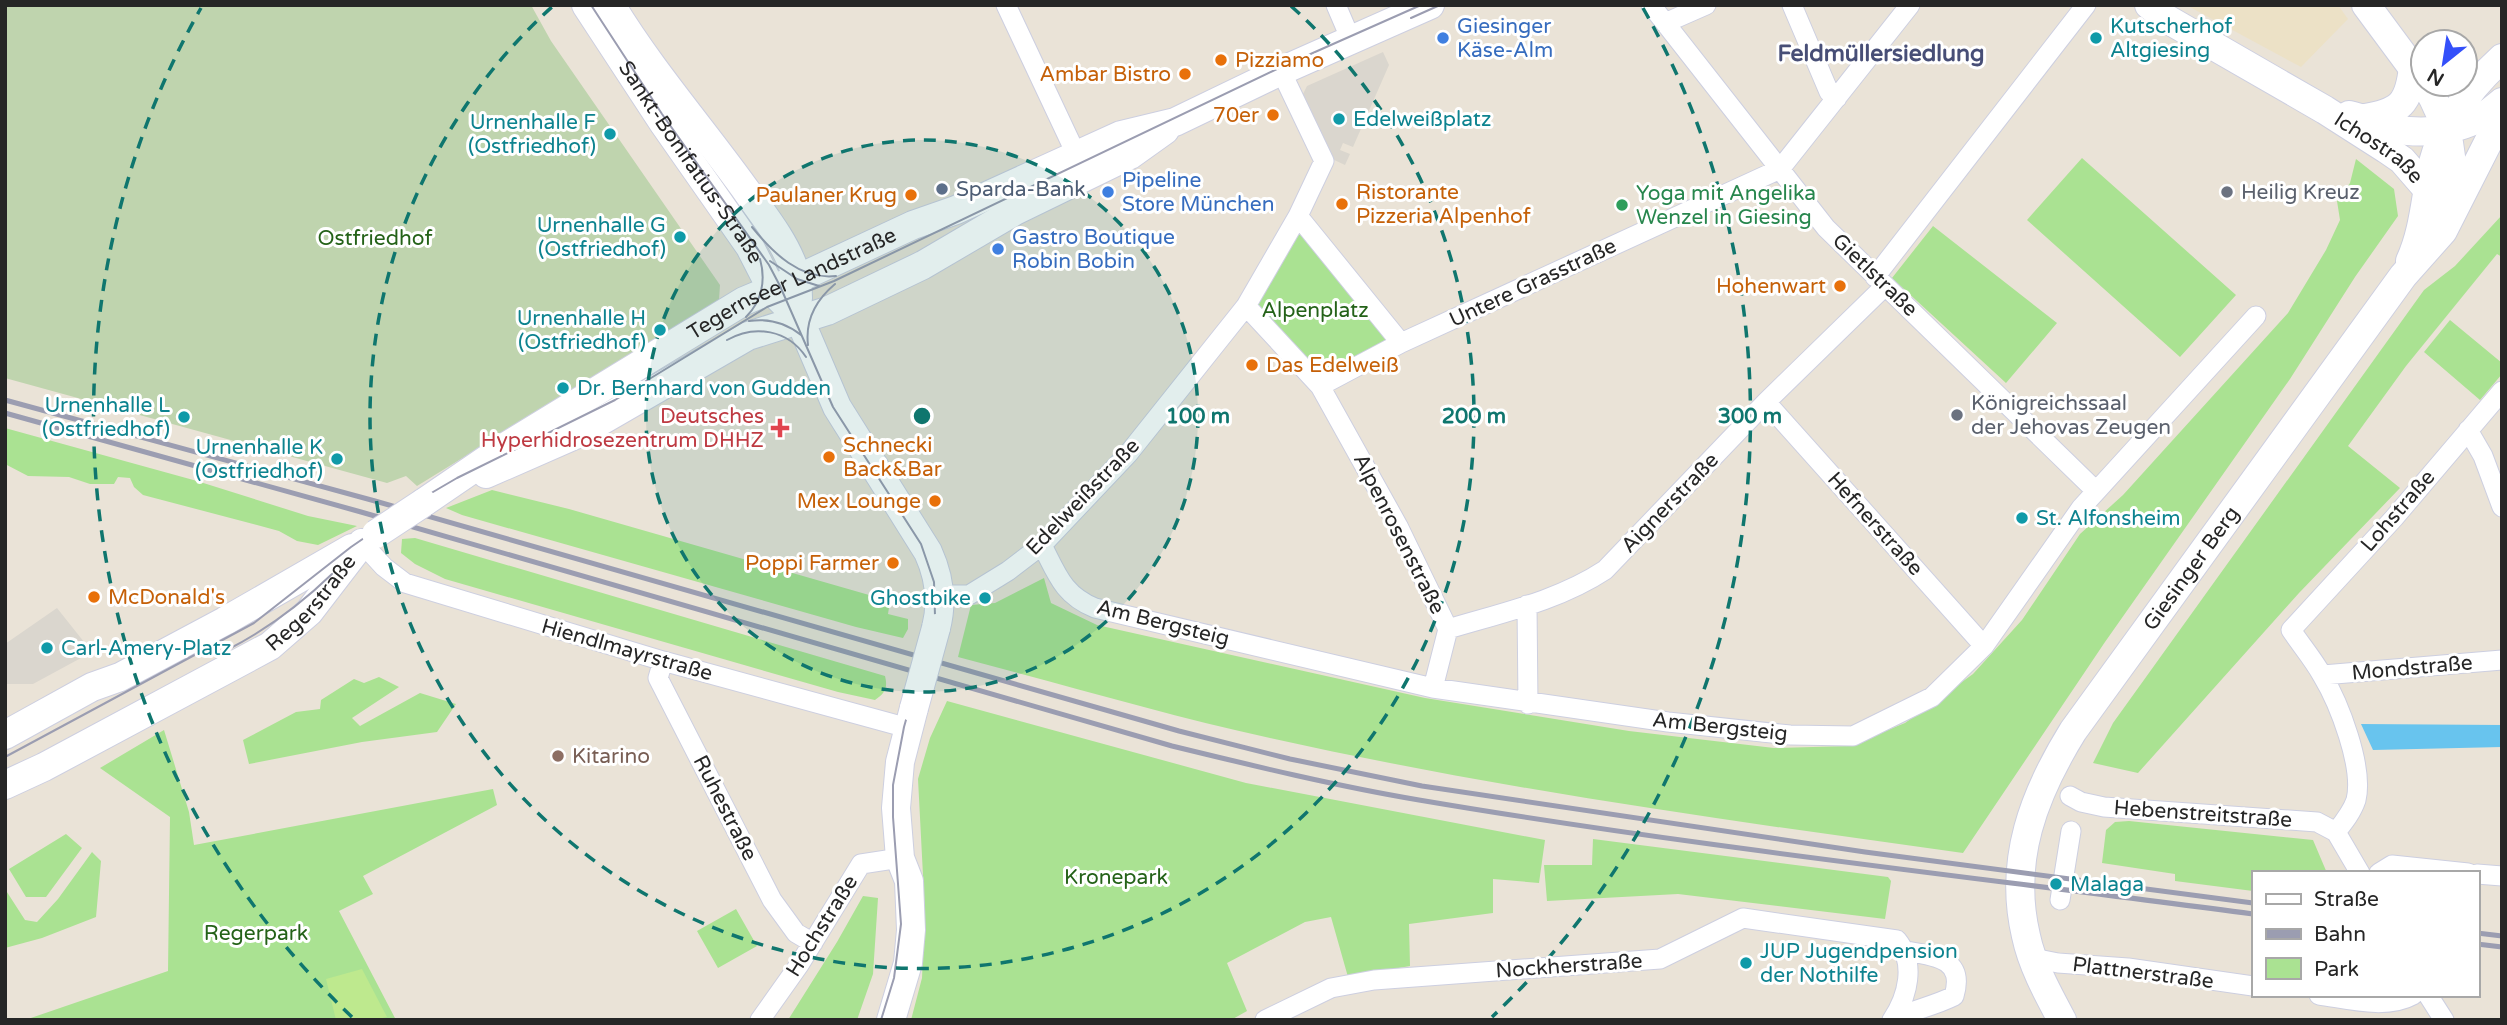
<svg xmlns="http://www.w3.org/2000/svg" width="2507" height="1025" font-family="'Varela Round',sans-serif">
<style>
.education{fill:#ece1c6}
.green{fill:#aae292}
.cemetery{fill:#bfd4ae}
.pitch{fill:#bee98e}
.plaza{fill:#dad6ce}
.water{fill:#68c4ee}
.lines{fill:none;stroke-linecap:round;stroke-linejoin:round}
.street-casing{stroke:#cdcfe0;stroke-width:21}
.secondary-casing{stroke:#cdcfe0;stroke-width:30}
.street{stroke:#fff;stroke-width:19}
.secondary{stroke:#fff;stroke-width:28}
.tram{stroke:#9b9db1;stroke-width:2}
.rail{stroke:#9b9db1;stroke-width:5}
.secondary-bridge-casing{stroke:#cdcfe0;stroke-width:30;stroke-linecap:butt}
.secondary-bridge{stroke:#fff;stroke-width:28}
.ring{fill:none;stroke:#0f766e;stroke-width:3.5;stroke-dasharray:12 9}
.shop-dot{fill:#3f7fe0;stroke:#fff;stroke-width:2.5}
.culture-dot{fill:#0f9aa8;stroke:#fff;stroke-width:2.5}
.food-dot{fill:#e8710a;stroke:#fff;stroke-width:2.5}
.service-dot{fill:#5c6f8a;stroke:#fff;stroke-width:2.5}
.worship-dot{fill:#6b7280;stroke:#fff;stroke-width:2.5}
.leisure-dot{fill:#2e9e5b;stroke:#fff;stroke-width:2.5}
.health-dot{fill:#e0444e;stroke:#fff;stroke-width:2.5}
.education-dot{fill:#8d6e63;stroke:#fff;stroke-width:2.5}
.labels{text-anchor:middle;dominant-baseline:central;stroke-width:6;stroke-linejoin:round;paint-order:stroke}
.shop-label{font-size:21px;fill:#366cbe;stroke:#fff;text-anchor:start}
.culture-label{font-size:21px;fill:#0d838f;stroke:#fff;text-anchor:start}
.food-label{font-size:21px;fill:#c56008;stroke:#fff;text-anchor:end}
.street-label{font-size:21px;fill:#262626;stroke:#fff}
.service-label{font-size:21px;fill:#4e5e75;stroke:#fff;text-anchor:start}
.worship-label{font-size:21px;fill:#5b616d;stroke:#fff;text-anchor:start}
.leisure-label{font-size:21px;fill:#27864d;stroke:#fff;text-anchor:start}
.park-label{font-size:21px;fill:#246218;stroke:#fff}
.health-label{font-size:21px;fill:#be3a42;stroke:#fff;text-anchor:end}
.education-label{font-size:21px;fill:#785e54;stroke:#fff;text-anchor:start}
.neighbourhood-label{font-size:23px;font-weight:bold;fill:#474e76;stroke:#fff}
.centre{fill:#0f766e;stroke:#fff;stroke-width:3.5}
.ring-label{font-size:21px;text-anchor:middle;font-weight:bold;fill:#0f766e;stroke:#fff;stroke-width:6;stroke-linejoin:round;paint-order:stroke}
</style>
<rect width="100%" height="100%" fill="#eae3d7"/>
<path class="education" d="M2186 5H2338L2348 19 2301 67Z"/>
<path class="green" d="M2082 158 2236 295 2180 357 2027 220Z
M2356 159 2394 189 2398 216 2355 277 2290 379 2105 642 1963 853C1731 821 1499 789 1270 738 1166 715 1062 684 958 657L971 605 995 603 1044 578 1051 603 1097 625 1425 698 1629 731 1774 748 1848 746 1905 723 1973 674 2022 620 2080 534 2123 495 2288 313 2326 250 2340 220 2337 201 2350 183Z
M2502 215V257L2497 254 2406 366 2348 446 2400 488 2299 593 2138 773 2093 763 2113 723 2424 290 2455 266Z
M1303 226 1394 339 1321 380 1251 304Z
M1933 226 2057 323 2006 383 1892 278Z
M2450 320 2502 363V374L2480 400 2424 352Z
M5 428 197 481 308 516 357 526 318 545 297 541 279 531 257 525 143 495 134 487 130 478 118 477 114 484H90L69 477 28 476 5 464Z
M492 490 569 509 890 601 888 614 908 619V629L903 638 856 627 462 515 446 508Z
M415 538 885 676C888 688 885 693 875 700L838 692 445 579 415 564 401 553 402 539Z
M379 677 399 687 352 718 360 726 420 693 456 704 437 732 362 742 249 764 243 740 296 712 320 709 321 700 354 679 364 683Z
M947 701 1246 783 1545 840 1539 883 1493 879V913L1409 924 1410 966 1348 977 1331 917 1305 922 1227 963 1247 1011 1231 1020H911L922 978 925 914 918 779 930 738Z
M164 730 189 812 194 845 493 789 497 805 363 876 373 894 339 911 396 1020H25L168 971 170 817 100 768Z
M2129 821 2313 840 2327 873H2253V891L2175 881V874L2102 863 2106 830 2115 822Z
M66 834 82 848 46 897H26L9 869Z
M1593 839 1888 877 1891 881 1885 919 1678 894 1547 901 1544 865H1592Z
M92 852 101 861 96 917 42 938 5 948V889L25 920 37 922 58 899Z
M863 896 878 898 873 974 857 1020H788L837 942Z
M736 909 757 946 718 968 697 931Z"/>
<path class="cemetery" d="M5 5H531L551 41 720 285 719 300 417 486 406 476 387 483 5 378Z"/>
<path class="pitch" d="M362 969 387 1017 373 1020H336L326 979Z"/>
<path class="plaza" d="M1383 52 1389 65 1353 147 1343 143 1340 150 1350 154 1345 165 1330 158 1302 96 1307 86Z
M57 608 92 652 33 684H5V644Z"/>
<path class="water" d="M2361 724 2502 725V747L2373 750Z"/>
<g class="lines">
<g class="street-casing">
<path id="street" d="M1006 5 1077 156
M1336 5 1351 40
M1651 5 1826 228 2096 491
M1792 5 1829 92 1837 98
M1665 23 1706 5
M1298 216 1401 343 1320 386
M1875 277 2086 5
M1246 306 1320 386 1398 526 1448 629 1433 688
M1401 343 1780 169 1910 5
M1766 402 1984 646
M2468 430 2483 456 2502 507
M362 543 384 567 405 583 663 661 908 728
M1042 545C1057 574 1063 595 1095 608L1433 688 1668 722 1790 735 1853 736 1932 697 1984 646 2081 508 2256 316
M940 595H969L1008 571 1042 545 1128 454 1246 306 1298 216 1324 161 1281 71
M1527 605 1528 704
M1448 629C1501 613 1558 601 1605 570L1766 402 1885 286
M663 661 658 678 772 900 796 933 813 943
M2323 675 2502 660
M2070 796 2081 802 2104 807 2317 822 2336 832
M2336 832C2344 822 2352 812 2356 800 2364 767 2339 703 2322 675 2313 659 2301 645 2291 630L2394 518 2502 391
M2336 832 2360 873
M2379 873 2392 865 2468 873
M2477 874 2502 876
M2060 900 2071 831
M2033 958 2058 963 2128 968 2253 986
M2319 995C2348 999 2386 1010 2413 995
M2428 995 2444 1020
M1893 1019C1913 1010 1934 1006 1954 996 1965 959 1936 956 1906 951
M760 1020 799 965 861 864 900 858
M1265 1020 1331 988 1374 980 1660 959 1743 918 1897 940C1916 963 1908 996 1892 1020"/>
</g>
<g class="secondary-casing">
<g id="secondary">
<path id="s1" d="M586 5 664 124 750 247 773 292 799 318 837 407 928 552C939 576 943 601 936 628"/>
<path d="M611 5C651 71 703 130 748 193 764 216 783 239 793 266 797 277 798 287 798 298"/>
<path id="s2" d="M2149 5 2167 19 2325 110 2386 149 2402 160 2428 190"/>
<path d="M2366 5 2423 82"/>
<path d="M2425 84C2450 125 2456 161 2450 208"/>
<path d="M2349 115C2363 118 2376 124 2390 128 2429 137 2473 129 2502 102"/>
<path d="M2365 118C2400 112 2409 104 2413 67"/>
<path d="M2410 261C2424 230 2425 199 2432 166 2443 122 2469 88 2502 58"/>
<path d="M486 474 582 432 748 336 827 311 923 265 1015 211 1130 155 1165 130"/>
<path id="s3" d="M423 503 505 447 744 301 797 279 913 225 956 210 1121 135 1175 122 1281 71 1430 5"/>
<path d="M5 735 92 687 120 677 225 621 352 548"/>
<path id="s4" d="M5 785 44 767 270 646 309 612 362 543"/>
<path d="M891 1020 908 963 911 930 909 881 900 858 896 808 900 762 914 708"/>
<path id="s5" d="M2062 1020C2048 994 2032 965 2026 936 2008 860 2034 794 2073 731L2403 276 2443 231 2502 115"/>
</g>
</g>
<use href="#street" class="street"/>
<use href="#secondary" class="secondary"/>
<path class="tram" d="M591 5 662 114 769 265 780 286 833 407 921 544 934 582 935 616 904 727 893 785V817L901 924 894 978 881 1020
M1411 18 1440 5
M752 227C773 253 800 280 836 276
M770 261 797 279 819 286
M746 317C762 301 766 280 760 259
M749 321C769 318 785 322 801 335
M727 340C755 324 788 330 806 357
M808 345C805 320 816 300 835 284
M227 650C266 630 300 605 332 574
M5 757 254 623 351 547 421 499 457 478 615 400 767 307 834 281 1279 68 1421 5"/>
<path class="rail" d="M5 400 375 501 1179 731 1290 759 1422 786 1865 852 2253 903
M5 413 361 512 1172 746C1254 766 1336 786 1419 800 1696 847 1975 877 2253 914
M2477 933 2502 936
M2477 944 2502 947"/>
<g class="secondary-bridge-casing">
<path id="secondary-bridge" d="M376 534 423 503
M914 708 936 628"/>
</g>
<use href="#secondary-bridge" class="secondary-bridge"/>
</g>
<circle cx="922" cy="416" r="276" fill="#0f766e" fill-opacity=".12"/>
<g class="ring">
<circle cx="922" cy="416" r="276"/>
<path d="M1291 6A552 552 0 1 1 553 6"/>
<path d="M352 1017A828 828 0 0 1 201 8M1643 8A828 828 0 0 1 1492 1017"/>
</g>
<g class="shop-dot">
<circle cx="1443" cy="38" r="7"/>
<circle cx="1108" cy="192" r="7"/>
<circle cx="998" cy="249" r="7"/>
</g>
<g class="culture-dot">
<circle cx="2096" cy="38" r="7"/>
<circle cx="1339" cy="119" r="7"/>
<circle cx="610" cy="134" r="7"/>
<circle cx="680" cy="237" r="7"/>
<circle cx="660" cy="330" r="7"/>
<circle cx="563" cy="388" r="7"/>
<circle cx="184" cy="417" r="7"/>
<circle cx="337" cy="459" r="7"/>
<circle cx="2022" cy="518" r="7"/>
<circle cx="985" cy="598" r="7"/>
<circle cx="47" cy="648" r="7"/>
<circle cx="2056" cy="884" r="7"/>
<circle cx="1746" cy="963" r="7"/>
</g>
<g class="food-dot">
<circle cx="1221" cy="60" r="7"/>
<circle cx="1185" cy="74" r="7"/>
<circle cx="1273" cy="115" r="7"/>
<circle cx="911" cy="195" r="7"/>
<circle cx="1342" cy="204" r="7"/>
<circle cx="1840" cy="286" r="7"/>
<circle cx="1252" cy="365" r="7"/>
<circle cx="829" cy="457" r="7"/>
<circle cx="935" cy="501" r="7"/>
<circle cx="893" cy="563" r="7"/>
<circle cx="94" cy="597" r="7"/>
</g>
<circle class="service-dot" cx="942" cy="189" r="7"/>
<g class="worship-dot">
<circle cx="2227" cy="192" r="7"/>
<circle cx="1957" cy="415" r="7"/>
</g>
<circle class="leisure-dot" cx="1622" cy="205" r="7"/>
<path class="health-dot" d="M776.5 417.5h7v7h7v7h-7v7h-7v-7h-7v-7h7z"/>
<circle class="education-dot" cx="558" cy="756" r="7"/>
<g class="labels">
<g class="shop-label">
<text x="1457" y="26">Giesinger<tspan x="1457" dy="24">Käse-Alm</tspan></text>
<text x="1122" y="180">Pipeline<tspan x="1122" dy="24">Store München</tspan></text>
<text x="1012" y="237">Gastro Boutique<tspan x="1012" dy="24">Robin Bobin</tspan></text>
</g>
<g class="culture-label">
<text x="2110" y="26">Kutscherhof<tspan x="2110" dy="24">Altgiesing</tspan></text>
<text x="1353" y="119">Edelweißplatz</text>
<text x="596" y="122" text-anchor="end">Urnenhalle F<tspan x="596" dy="24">(Ostfriedhof)</tspan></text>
<text x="666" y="225" text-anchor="end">Urnenhalle G<tspan x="666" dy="24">(Ostfriedhof)</tspan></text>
<text x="646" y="318" text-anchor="end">Urnenhalle H<tspan x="646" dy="24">(Ostfriedhof)</tspan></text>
<text x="577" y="388">Dr. Bernhard von Gudden</text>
<text x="170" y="405" text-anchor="end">Urnenhalle L<tspan x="170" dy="24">(Ostfriedhof)</tspan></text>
<text x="323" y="447" text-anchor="end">Urnenhalle K<tspan x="323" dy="24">(Ostfriedhof)</tspan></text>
<text x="2036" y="518">St. Alfonsheim</text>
<text x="971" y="598" text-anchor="end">Ghostbike</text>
<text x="61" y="648">Carl-Amery-Platz</text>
<text x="2070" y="884">Malaga</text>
<text x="1760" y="951">JUP Jugendpension<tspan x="1760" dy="24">der Nothilfe</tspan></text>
</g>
<g class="food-label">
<text x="1235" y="60" text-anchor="start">Pizziamo</text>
<text x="1171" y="74">Ambar Bistro</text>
<text x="1259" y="115">70er</text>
<text x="1356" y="192" text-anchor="start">Ristorante<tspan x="1356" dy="24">Pizzeria Alpenhof</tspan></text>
<text x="897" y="195">Paulaner Krug</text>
<text x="1826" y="286">Hohenwart</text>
<text x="1266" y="365" text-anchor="start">Das Edelweiß</text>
<text x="843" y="445" text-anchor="start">Schnecki<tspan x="843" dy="24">Back&amp;Bar</tspan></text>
<text x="921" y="501">Mex Lounge</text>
<text x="879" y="563">Poppi Farmer</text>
<text x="108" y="597" text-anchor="start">McDonald's</text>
</g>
<g class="street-label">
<text stroke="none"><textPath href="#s2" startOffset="271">Ichostraße</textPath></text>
<text stroke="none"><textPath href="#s1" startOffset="189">Sankt-Bonifatius-Straße</textPath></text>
<text transform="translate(1875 275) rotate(44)">Gietlstraße</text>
<text transform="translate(1533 283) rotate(-25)">Untere Grasstraße</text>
<text stroke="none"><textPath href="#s3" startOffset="430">Tegernseer Landstraße</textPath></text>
<text transform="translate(1083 497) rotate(-46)">Edelweißstraße</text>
<text transform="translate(1670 503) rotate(-46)">Aignerstraße</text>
<text transform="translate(2398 511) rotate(-49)">Lohstraße</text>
<text transform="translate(1875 524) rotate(48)">Hefnerstraße</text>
<text transform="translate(1399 534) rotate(63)">Alpenrosenstraße</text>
<text stroke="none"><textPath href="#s5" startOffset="509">Giesinger Berg</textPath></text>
<text stroke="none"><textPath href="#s4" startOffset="359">Regerstraße</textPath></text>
<text transform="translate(1163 623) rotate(14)">Am Bergsteig</text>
<text transform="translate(627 650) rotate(16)">Hiendlmayrstraße</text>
<text transform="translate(2412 668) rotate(-5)">Mondstraße</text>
<text transform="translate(1720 727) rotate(6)">Am Bergsteig</text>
<text transform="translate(725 808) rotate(63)">Ruhestraße</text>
<text transform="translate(2203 814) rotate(4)">Hebenstreitstraße</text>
<text transform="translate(822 926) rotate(-58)">Hochstraße</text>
<text transform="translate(1569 966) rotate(-4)">Nockherstraße</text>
<text transform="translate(2143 973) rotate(7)">Plattnerstraße</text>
</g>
<g class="service-label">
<text x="956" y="189">Sparda-Bank</text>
</g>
<g class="worship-label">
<text x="2241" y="192">Heilig Kreuz</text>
<text x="1971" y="403">Königreichssaal<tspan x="1971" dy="24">der Jehovas Zeugen</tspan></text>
</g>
<g class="leisure-label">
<text x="1636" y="193">Yoga mit Angelika<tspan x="1636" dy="24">Wenzel in Giesing</tspan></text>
</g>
<g class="park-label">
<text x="375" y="238">Ostfriedhof</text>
<text x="1315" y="310">Alpenplatz</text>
<text x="1116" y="877">Kronepark</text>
<text x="256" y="933">Regerpark</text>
</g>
<g class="health-label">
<text x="764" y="416">Deutsches<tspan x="764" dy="24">Hyperhidrosezentrum DHHZ</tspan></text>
</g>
<g class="education-label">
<text x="572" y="756">Kitarino</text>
</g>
<g class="neighbourhood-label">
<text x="1881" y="54">Feldmüllersiedlung</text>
</g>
</g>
<circle cx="922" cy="416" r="10" class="centre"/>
<g class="ring-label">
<text x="1198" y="423">100 m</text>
<text x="1474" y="423">200 m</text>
<text x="1750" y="423">300 m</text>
</g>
<rect width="2507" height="1025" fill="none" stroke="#262626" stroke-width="14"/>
<rect x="2252" y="871" width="228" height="126" fill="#ffffff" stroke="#a8a8a8" stroke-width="2"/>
<rect x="2266" y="894" width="35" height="10" fill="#ffffff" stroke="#a8a8a8" stroke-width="2"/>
<text x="2314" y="906" font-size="21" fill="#262626">Straße</text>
<rect x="2266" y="929" width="35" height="10" fill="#9b9db1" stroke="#a8a8a8" stroke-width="2"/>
<text x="2314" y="941" font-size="21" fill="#262626">Bahn</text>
<rect x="2266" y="958" width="35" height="21" fill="#aae292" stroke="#a8a8a8" stroke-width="2"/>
<text x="2314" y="976" font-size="21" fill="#262626">Park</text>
<g transform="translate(2444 63) rotate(210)"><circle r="33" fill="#ffffff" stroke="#a8a8a8" stroke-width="2"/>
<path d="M0-5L12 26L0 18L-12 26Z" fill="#3450fa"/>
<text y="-10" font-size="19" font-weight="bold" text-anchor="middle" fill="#262626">N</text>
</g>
</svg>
